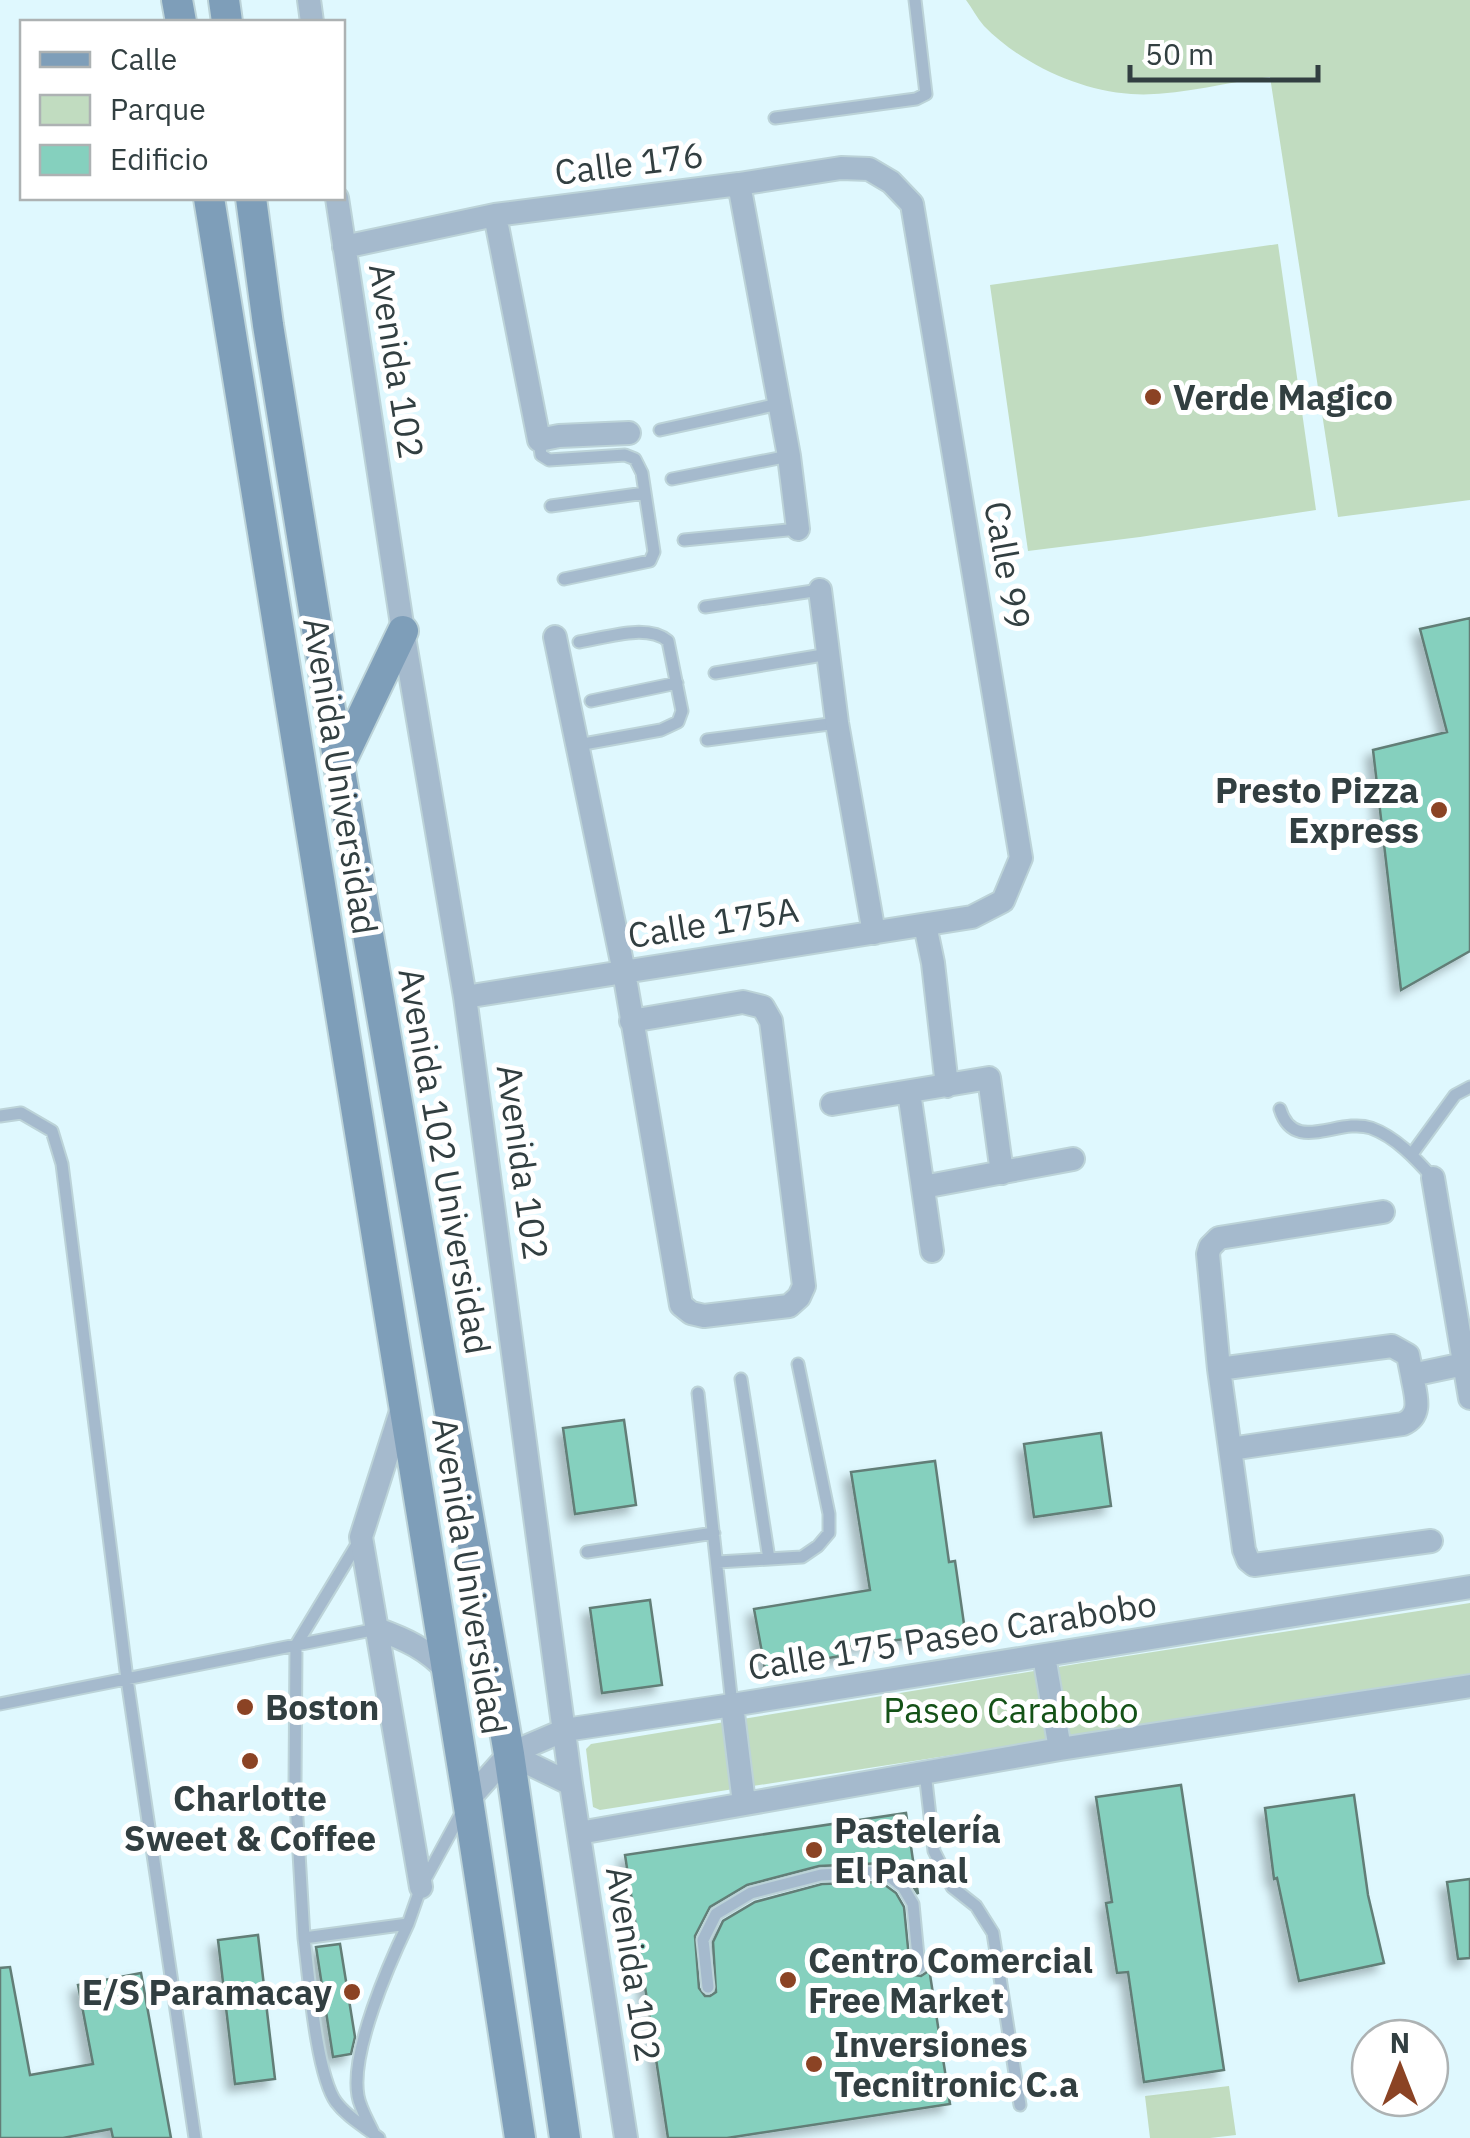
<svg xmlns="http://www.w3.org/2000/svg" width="1470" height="2138" font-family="'IBM Plex Sans',sans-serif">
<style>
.green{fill:#c1dcc0}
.building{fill:#85d0be;stroke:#627e77;stroke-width:2.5;filter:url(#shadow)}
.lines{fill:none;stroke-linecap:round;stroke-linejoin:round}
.service-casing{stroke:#bcd3d8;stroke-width:15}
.minor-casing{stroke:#bcd3d8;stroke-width:26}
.secondary-casing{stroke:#bcd3d8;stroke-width:34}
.service{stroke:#a5bacd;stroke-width:11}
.minor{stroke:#a5bacd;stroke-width:22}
.secondary{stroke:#7e9eb9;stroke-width:30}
.poi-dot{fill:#8b4324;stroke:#fff;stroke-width:4}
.labels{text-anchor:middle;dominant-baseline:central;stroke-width:10;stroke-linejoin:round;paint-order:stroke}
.street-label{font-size:35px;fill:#323f41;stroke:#fff}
.poi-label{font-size:35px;font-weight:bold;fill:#323f41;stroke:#fff;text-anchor:start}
.park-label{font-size:35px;fill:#145217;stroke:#fff}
</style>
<defs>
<filter id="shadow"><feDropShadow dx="-7" dy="7" stdDeviation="5" flood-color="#0004"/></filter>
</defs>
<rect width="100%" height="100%" fill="#dff8fe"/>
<path class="green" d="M966 0H1470V500L1338 517 1270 77C1224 82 1177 97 1131 94 1079 91 1020 63 984 26 977 18 972 8 966 0Z
M1278 244 1316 510 1140 537 1028 551 990 285Z
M1470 1603V1674L600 1810 593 1807 586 1749 591 1744 1082 1663Z
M1229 2086 1236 2135 1210 2138H1150L1145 2096Z"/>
<path class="building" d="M1470 618V951L1401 990 1373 750 1447 732 1420 629Z
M624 1420 636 1505 575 1514 563 1428Z
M1101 1433 1111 1506 1034 1517 1024 1444Z
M935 1461 949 1562 955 1561 965 1631 845 1647 846 1655 765 1669 754 1609 870 1590 851 1472Z
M650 1600 662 1685 602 1693 590 1608Z
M1181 1785 1224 2070 1144 2082 1128 1972 1117 1973 1106 1903 1112 1902 1096 1797Z
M1354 1795 1368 1895 1384 1963 1299 1981 1277 1878 1274 1879 1265 1808Z
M906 1813 918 1894 909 1880 890 1865 884 1863 819 1866 747 1885 710 1907 695 1936 699 1988 705 1996H710L716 1992 713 1942 723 1921 755 1902 822 1884 881 1882 896 1893 904 1907 910 1968 914 1975 921 1976 927 1972V1955L950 2104 727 2138H668L625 1855Z
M1470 1879V1958L1458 1959 1447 1882Z
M258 1935 275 2079 235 2084 218 1940Z
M340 1944 355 2037 351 2054 333 2057 316 1947Z
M10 1967 30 2075 93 2064 78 1985 141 1973 171 2138H113L111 2129 63 2138H0V1968Z"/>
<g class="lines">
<g class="service-casing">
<path id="service" d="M775 118 916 99 926 94 915 0
M660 430 779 404
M539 440 541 455 549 460 625 455 635 459 642 473 654 552 650 561 564 579
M672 479 789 456
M551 506 645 493
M684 540 798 529
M705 607 820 590
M715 673 829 654
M591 701 677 683
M707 740 837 723
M578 745 661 730 678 722 682 711 668 641C647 623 605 638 579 642
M1280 1109C1294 1155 1338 1117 1371 1128 1396 1137 1416 1159 1433 1178
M0 1116 21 1113 52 1131 62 1164 127 1679 195 2138
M1412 1154 1455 1095 1470 1087
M741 1379 769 1559
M698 1393 732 1705
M587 1552 714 1533
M718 1562 802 1557 818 1546 829 1533V1514L798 1364
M0 1704 377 1629
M925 1772 934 1851 952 1887 976 1906 993 1933 1020 2105
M304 1938 295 1785 296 1645 359 1541
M708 1987 703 1940 716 1914 751 1893 821 1875 884 1872 903 1887 913 1904 919 1967
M373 2132C368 2121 360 2108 358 2096 350 2052 389 1964 408 1924
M379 2138C365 2127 347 2117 336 2102 316 2074 309 1977 304 1938L408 1924 421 1887 464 1808"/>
</g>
<g class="minor-casing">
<path id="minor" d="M309 0 312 22
M739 184 789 456 798 529
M337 198 403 631 465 997 571 1784 626 2138
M495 215 539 440 559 436 629 433
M344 247 495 215 739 184 841 168 869 169 891 182 912 204 1021 858 1003 901 972 917 465 997
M820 590 837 723 874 933
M555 637 624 972 681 1305 691 1313 704 1316 789 1306 799 1297 804 1286 771 1021 763 1007 743 1002 631 1021
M925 925 933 963 947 1086
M909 1092 932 1251
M832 1104 989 1078 1002 1173
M1433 1178 1470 1398
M923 1187 1073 1159
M1383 1212 1219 1238 1210 1247 1208 1254 1219 1369 1244 1550 1248 1560 1254 1565 1431 1541
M1219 1369 1392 1346 1408 1355 1412 1375 1464 1364
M403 1405 361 1537 421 1887
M1230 1449 1403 1424C1424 1415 1415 1394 1412 1375
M377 1629C405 1639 427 1649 447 1671
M1044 1656 1060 1749
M732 1705 744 1803
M509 1754 571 1784
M468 1800 509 1754 565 1730 732 1705 1470 1587
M579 1833 1060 1749 1470 1686"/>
</g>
<g class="secondary-casing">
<path id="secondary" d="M177 0 181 22
M224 0 227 22
M209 198 468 1800 520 2138
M251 198 268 325 339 765 509 1754 565 2138
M339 765 403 631"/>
</g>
<use href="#service" class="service"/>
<use href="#minor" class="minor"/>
<use href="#secondary" class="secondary"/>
</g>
<g class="poi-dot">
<circle cx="1153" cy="397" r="10"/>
<circle cx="1439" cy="810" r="10"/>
<circle cx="245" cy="1707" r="10"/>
<circle cx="250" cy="1761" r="10"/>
<circle cx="814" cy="1850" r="10"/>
<circle cx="788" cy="1980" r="10"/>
<circle cx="352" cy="1992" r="10"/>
<circle cx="814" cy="2064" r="10"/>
</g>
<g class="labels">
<g class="street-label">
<text transform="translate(629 163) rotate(-7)">Calle 176</text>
<text transform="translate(397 361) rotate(81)">Avenida 102</text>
<text transform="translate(1008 565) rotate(80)">Calle 99</text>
<text transform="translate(341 776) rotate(81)">Avenida Universidad</text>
<text transform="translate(713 922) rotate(-9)">Calle 175A</text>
<text transform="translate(445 1161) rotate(80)">Avenida 102 Universidad</text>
<text transform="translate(523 1162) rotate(82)">Avenida 102</text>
<text transform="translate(470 1576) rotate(81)">Avenida Universidad</text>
<text transform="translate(952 1635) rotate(-9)">Calle 175 Paseo Carabobo</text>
<text transform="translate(634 1964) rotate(81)">Avenida 102</text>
</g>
<g class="poi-label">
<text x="1173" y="397">Verde Magico</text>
<text x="1419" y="790" text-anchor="end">Presto Pizza<tspan x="1419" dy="40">Express</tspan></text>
<text x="265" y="1707">Boston</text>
<text x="250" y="1798" text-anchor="middle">Charlotte<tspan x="250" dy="40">Sweet &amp; Coffee</tspan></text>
<text x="834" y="1830">Pastelería<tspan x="834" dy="40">El Panal</tspan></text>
<text x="808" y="1960">Centro Comercial<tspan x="808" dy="40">Free Market</tspan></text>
<text x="332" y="1992" text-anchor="end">E/S Paramacay</text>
<text x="834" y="2044">Inversiones<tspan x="834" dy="40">Tecnitronic C.a</tspan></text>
</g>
<g class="park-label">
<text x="1011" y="1710">Paseo Carabobo</text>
</g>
</g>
<rect x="20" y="20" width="325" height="180" fill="#ffffff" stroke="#adb2b3" stroke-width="2.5"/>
<rect x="40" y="52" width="50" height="15" fill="#7e9eb9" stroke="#adb2b3" stroke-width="2.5"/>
<text x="110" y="70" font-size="30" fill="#323f41">Calle</text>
<rect x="40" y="95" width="50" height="30" fill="#c1dcc0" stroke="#adb2b3" stroke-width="2.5"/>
<text x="110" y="120" font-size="30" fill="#323f41">Parque</text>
<rect x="40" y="145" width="50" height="30" fill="#85d0be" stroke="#adb2b3" stroke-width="2.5"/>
<text x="110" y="170" font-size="30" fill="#323f41">Edificio</text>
<g transform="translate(1400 2068)"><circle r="48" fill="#ffffff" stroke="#adb2b3" stroke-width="2.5"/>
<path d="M0-8L18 38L0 25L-18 38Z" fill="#8b4324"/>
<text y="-15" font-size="28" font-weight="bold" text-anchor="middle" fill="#323f41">N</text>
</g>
<path d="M1130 65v15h188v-15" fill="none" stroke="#323f41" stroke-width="5"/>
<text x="1145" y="65" font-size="30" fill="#323f41" stroke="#ffffff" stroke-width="8" paint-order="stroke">50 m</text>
</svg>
